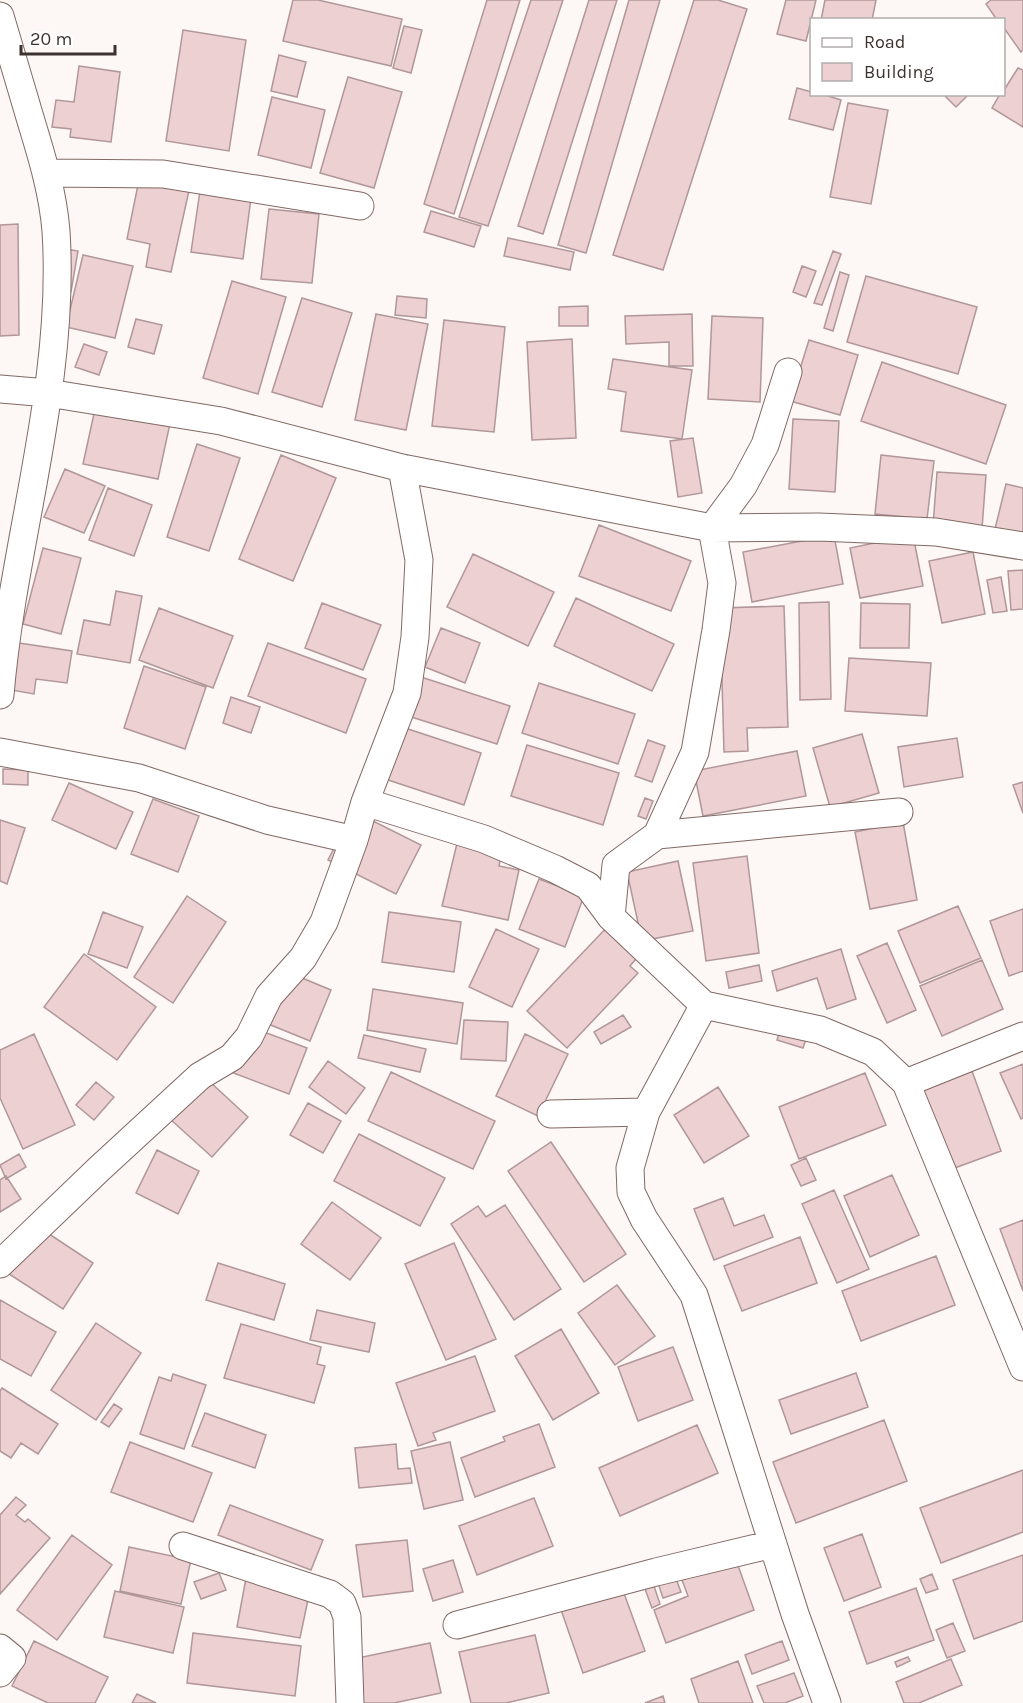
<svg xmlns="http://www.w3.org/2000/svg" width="1023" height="1703" font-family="Karla,sans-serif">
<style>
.building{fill:#ecd0d2;stroke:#b19799;stroke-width:1.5}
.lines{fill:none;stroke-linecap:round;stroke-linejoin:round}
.street-casing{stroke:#816964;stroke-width:29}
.street{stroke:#fff;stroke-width:27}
</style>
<rect width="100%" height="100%" fill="#fdf7f6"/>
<path class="building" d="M293 0H318L402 19 391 66 283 41Z
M487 0H520L454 214 424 204Z
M531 0H563L488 226 459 217Z
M589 0H617L543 234 518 226Z
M629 0H660L586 253 558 245Z
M694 0H718L747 9 663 270 613 255Z
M786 0H816L806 41 777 34Z
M825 0H876L872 20H821Z
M991 0H1023V50L1021 52 1004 28V20H997L986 4Z
M404 26 422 30 411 73 393 68Z
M183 30 246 40 229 151 166 141Z
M279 55 306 62 297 97 271 91Z
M79 66 120 72 111 142 70 137 71 129 52 127 56 100 74 102Z
M1018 68 1023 70V127L992 108 1000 94H1004V90Z
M348 77 402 92 374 188 320 173Z
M797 88 812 92V94H822L841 100 833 130 789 119Z
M943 94H969L956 107Z
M272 97 325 110 311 168 258 155Z
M848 103 888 110 871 204 830 197Z
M140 175 190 186 171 272 146 267 150 244 127 239Z
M200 191 251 198 243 259 191 252Z
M269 209 319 214 312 283 261 279Z
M431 211 481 226 474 247 424 232Z
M18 224 19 335 0 336V225Z
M508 238 574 252 570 270 504 256Z
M54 247 78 251 71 292 47 288Z
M833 251 841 254 822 305 814 303Z
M83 255 133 266 115 338 66 327Z
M802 266 816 271 806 297 793 292Z
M840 272 849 275 833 331 824 328Z
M866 276 977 307 958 374 847 342Z
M232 281 286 297 258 394 203 378Z
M397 296 427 299 426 318 395 315Z
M302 298 352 313 322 407 272 392Z
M588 306V326H559V307Z
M376 314 428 324 406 430 355 420Z
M692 314 693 366H669V342L626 344 625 316Z
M712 316 763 318 760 402 708 399Z
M136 319 162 325 154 354 128 347Z
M444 320 505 327 494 432 432 426Z
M572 339 576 438 532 440 527 342Z
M809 340 858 355 840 415 790 401Z
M84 344 107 352 99 375 75 367Z
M613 359 692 370 682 439 621 431 626 392 608 389Z
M882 362 1006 405 986 464 861 421Z
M95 409 171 419 158 479 83 464Z
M793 419 839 421 835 492 789 489Z
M693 438 702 493 678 497 670 441Z
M197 444 240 458 209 551 167 537Z
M281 455 336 478 293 581 239 559Z
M881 455 934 461 927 519 875 514Z
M65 469 105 486 84 533 44 517Z
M937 472 986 475 982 529 933 526Z
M1006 484 1023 488V541L994 533Z
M108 488 152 505 134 556 89 540Z
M599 525 691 561 671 611 579 576Z
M834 535 843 584 752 602 743 552Z
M913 535 923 586 860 598 850 548Z
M43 548 81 558 61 634 23 624Z
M973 552 985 614 942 623 929 561Z
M473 554 554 592 528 646 447 607Z
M1023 570V609L1011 610 1008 571Z
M1001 577 1007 611 993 613 987 580Z
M116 591 142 596 130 663 77 654 84 620 110 625Z
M576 598 674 644 652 691 554 646Z
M829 602 831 699 800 700 799 603Z
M322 603 381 625 363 670 305 648Z
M861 603 910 604 909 648H860Z
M784 606 788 727 747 728 748 751 724 752 720 608Z
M159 608 233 636 213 688 139 660Z
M441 628 480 643 465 683 425 667Z
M19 643 72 651 67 683 36 679 34 694 11 690Z
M268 643 366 679 346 733 248 696Z
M849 658 931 663 927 716 845 711Z
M144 666 206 687 185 749 124 728Z
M421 677 510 706 497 744 408 716Z
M539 683 635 714 618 764 522 733Z
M231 697 260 707 251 733 223 723Z
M402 727 481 753 464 805 385 779Z
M862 734 879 793 830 807 813 748Z
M957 738 963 777 904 787 898 747Z
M648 740 665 746 652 782 635 776Z
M527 745 619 773 603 825 511 796Z
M797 751 806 796 703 816 694 771Z
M3 769 28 770V785L3 784Z
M1023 782V813L1013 785Z
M69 783 133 812 116 849 52 820Z
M645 798 653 801 646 819 638 816Z
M153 799 199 816 178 872 131 854Z
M353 811 421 845 396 894 328 860Z
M0 820 25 828 7 884 0 881Z
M903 822 917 900 870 909 855 832Z
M459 835 503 845 499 866 519 870 508 920 442 906Z
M747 856 759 953 706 961 693 863Z
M678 861 693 931 642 941 627 872Z
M539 879 584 896 565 947 519 929Z
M187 896 226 922 173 1003 134 977Z
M958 906 981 958 920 983 898 931Z
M1023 909V971L1009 976 990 921Z
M103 912 143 927 127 968 88 954Z
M389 912 461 922 454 972 382 962Z
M611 923 642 952 630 966 638 973 567 1048 527 1011Z
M496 929 539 949 512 1007 469 987Z
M887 943 916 1010 887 1023 857 956Z
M841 949 856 999 827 1009 817 978 777 991 772 971Z
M84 954 156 1007 117 1060 44 1007Z
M982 960 1003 1009 942 1036 920 986Z
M759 965 762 981 729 988 726 972Z
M278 968 331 990 310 1041 256 1019Z
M373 989 463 1003 457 1044 367 1030Z
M623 1015 631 1027 601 1044 594 1032Z
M464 1020 508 1022 506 1061 461 1059Z
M782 1025 808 1033 803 1048 777 1040Z
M248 1026 307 1048 289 1094 231 1072Z
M34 1034 75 1125 23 1149 0 1098V1050Z
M525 1034 568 1054 538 1116 496 1096Z
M364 1035 426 1049 420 1072 358 1058Z
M328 1061 365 1088 346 1114 309 1087Z
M1023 1064V1118L1021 1119 1000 1073Z
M196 1069 248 1117 212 1157 159 1109Z
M972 1071 1001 1151 952 1169 923 1089Z
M391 1072 495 1121 473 1169 368 1121Z
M865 1073 886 1125 799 1159 779 1107Z
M96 1082 114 1097 94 1120 76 1105Z
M718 1087 749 1136 704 1163 674 1115Z
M308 1103 341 1121 323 1153 290 1135Z
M359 1134 445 1178 420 1226 334 1181Z
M551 1142 626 1254 584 1282 508 1171Z
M157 1150 199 1171 178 1214 136 1193Z
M19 1154 26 1167 6 1179 0 1165Z
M806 1158 816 1180 801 1186 791 1165Z
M892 1175 919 1235 870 1257 844 1196Z
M6 1176 21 1199 0 1212V1180Z
M834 1190 869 1269 837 1283 802 1204Z
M723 1198 734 1226 764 1215 773 1237 714 1260 694 1209Z
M332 1202 381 1238 350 1280 301 1244Z
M505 1205 561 1289 514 1320 451 1224 478 1206 486 1217Z
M1023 1220V1291L1000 1229Z
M37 1226 93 1263 63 1309 6 1272Z
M800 1237 817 1283 742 1311 724 1266Z
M454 1243 496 1339 446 1360 405 1264Z
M936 1256 955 1305 861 1341 842 1291Z
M218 1263 285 1284 274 1320 206 1300Z
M617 1285 655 1336 615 1365 578 1313Z
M0 1300 56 1332 31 1376 0 1359Z
M317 1310 375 1323 369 1352 310 1340Z
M96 1323 141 1353 96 1420 51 1390Z
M241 1324 321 1347 317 1364 325 1366 314 1403 224 1378Z
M561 1329 599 1393 553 1420 515 1356Z
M673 1347 693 1400 638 1421 618 1367Z
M475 1356 495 1411 433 1433 436 1440 418 1446 396 1383Z
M856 1373 868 1407 791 1434 779 1400Z
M173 1374 206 1385 184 1449 140 1434 159 1377 171 1381Z
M2 1388 58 1424 38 1454 21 1443 11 1458 0 1451V1391Z
M114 1404 122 1409 109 1427 101 1422Z
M205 1413 266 1435 255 1468 192 1446Z
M884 1420 907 1481 796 1523 773 1462Z
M539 1424 555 1467 475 1497 461 1458 505 1441 503 1437Z
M697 1425 718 1473 620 1516 599 1468Z
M130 1442 212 1473 193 1522 111 1492Z
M450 1442 463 1500 424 1509 411 1451Z
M396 1444 398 1469 410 1468 412 1483 359 1488 355 1448Z
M1023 1470V1532L941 1563 920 1508Z
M16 1497 26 1505 16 1515 25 1522 28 1519 50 1538 0 1594V1515Z
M534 1498 553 1546 477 1575 459 1526Z
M230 1505 323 1540 311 1570 218 1535Z
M862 1534 881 1587 844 1601 824 1548Z
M72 1535 112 1565 57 1640 17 1610Z
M407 1540 413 1591 363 1597 356 1545Z
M129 1547 191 1560 181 1604 120 1591Z
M1023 1555V1621L974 1639 953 1580Z
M453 1560 463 1592 433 1601 423 1569Z
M736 1560 754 1610 666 1643 654 1610 688 1596 682 1580Z
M219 1573 226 1590 201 1599 194 1582Z
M932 1574 938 1589 926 1593 920 1579Z
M675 1576 681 1592 663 1598 658 1583Z
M246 1578 310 1590 300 1638 237 1627Z
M621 1585 645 1651 583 1673 560 1607Z
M654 1586 660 1604 652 1608 645 1589Z
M916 1588 934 1640 867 1664 849 1612Z
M115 1591 184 1607 173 1653 104 1637Z
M953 1623 965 1651 947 1658 936 1630Z
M193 1633 301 1646 295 1696 187 1683Z
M535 1635 549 1693 506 1703H471L459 1652Z
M34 1641 108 1677 95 1703H48L12 1686Z
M782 1641 789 1660 752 1674 745 1655Z
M430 1643 441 1693 394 1703H363L353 1659Z
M908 1657 910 1661 897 1667 895 1662Z
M951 1659 962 1685 919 1703H904L896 1682Z
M738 1661 753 1703H699L691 1679Z
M794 1673 803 1696 785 1703H764L757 1686Z
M137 1694 156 1703H132Z
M663 1696 665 1703H645Z"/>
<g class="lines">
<g class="street-casing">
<path id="street" d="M0 16C10 51 21 86 31 121 42 157 53 193 56 231 66 388 13 540 0 695
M47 173 163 174 360 206
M0 389 48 393 221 421 402 468 712 528 819 527 936 532 1023 546
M0 752 139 778 267 820 354 840
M365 802 484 839 555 869 588 886 611 917 704 1005 820 1030 873 1052 906 1083 1023 1367
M657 835 899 812
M611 917 616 865 657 835 695 752 716 630 722 583 712 528 743 486 765 445 788 372
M704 1005 646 1112 630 1168 631 1192 644 1219 694 1295 795 1614 827 1703
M906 1083 1023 1036
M551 1114 646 1112
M0 1264 99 1169 200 1076 232 1057 249 1037 269 996 303 958 324 922 354 840 365 802 407 693 415 637 419 560 402 468
M183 1546 330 1594 342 1603 347 1617 350 1703
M457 1625 656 1572 773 1544
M0 1648 12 1658 0 1673"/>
</g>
<use href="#street" class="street"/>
</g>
<rect x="810" y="18" width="195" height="78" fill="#ffffff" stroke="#b1adac" stroke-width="1.5"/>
<rect x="822" y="38" width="30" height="9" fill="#ffffff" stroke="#b1adac" stroke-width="1.5"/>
<text x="864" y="48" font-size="18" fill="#3c322f">Road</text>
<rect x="822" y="63" width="30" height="18" fill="#ecd0d2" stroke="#b1adac" stroke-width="1.5"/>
<text x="864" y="78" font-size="18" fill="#3c322f">Building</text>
<path d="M21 45v9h94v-9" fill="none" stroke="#3c322f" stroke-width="3"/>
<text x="30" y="45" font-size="18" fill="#3c322f" stroke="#ffffff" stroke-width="4.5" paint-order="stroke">20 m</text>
</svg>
